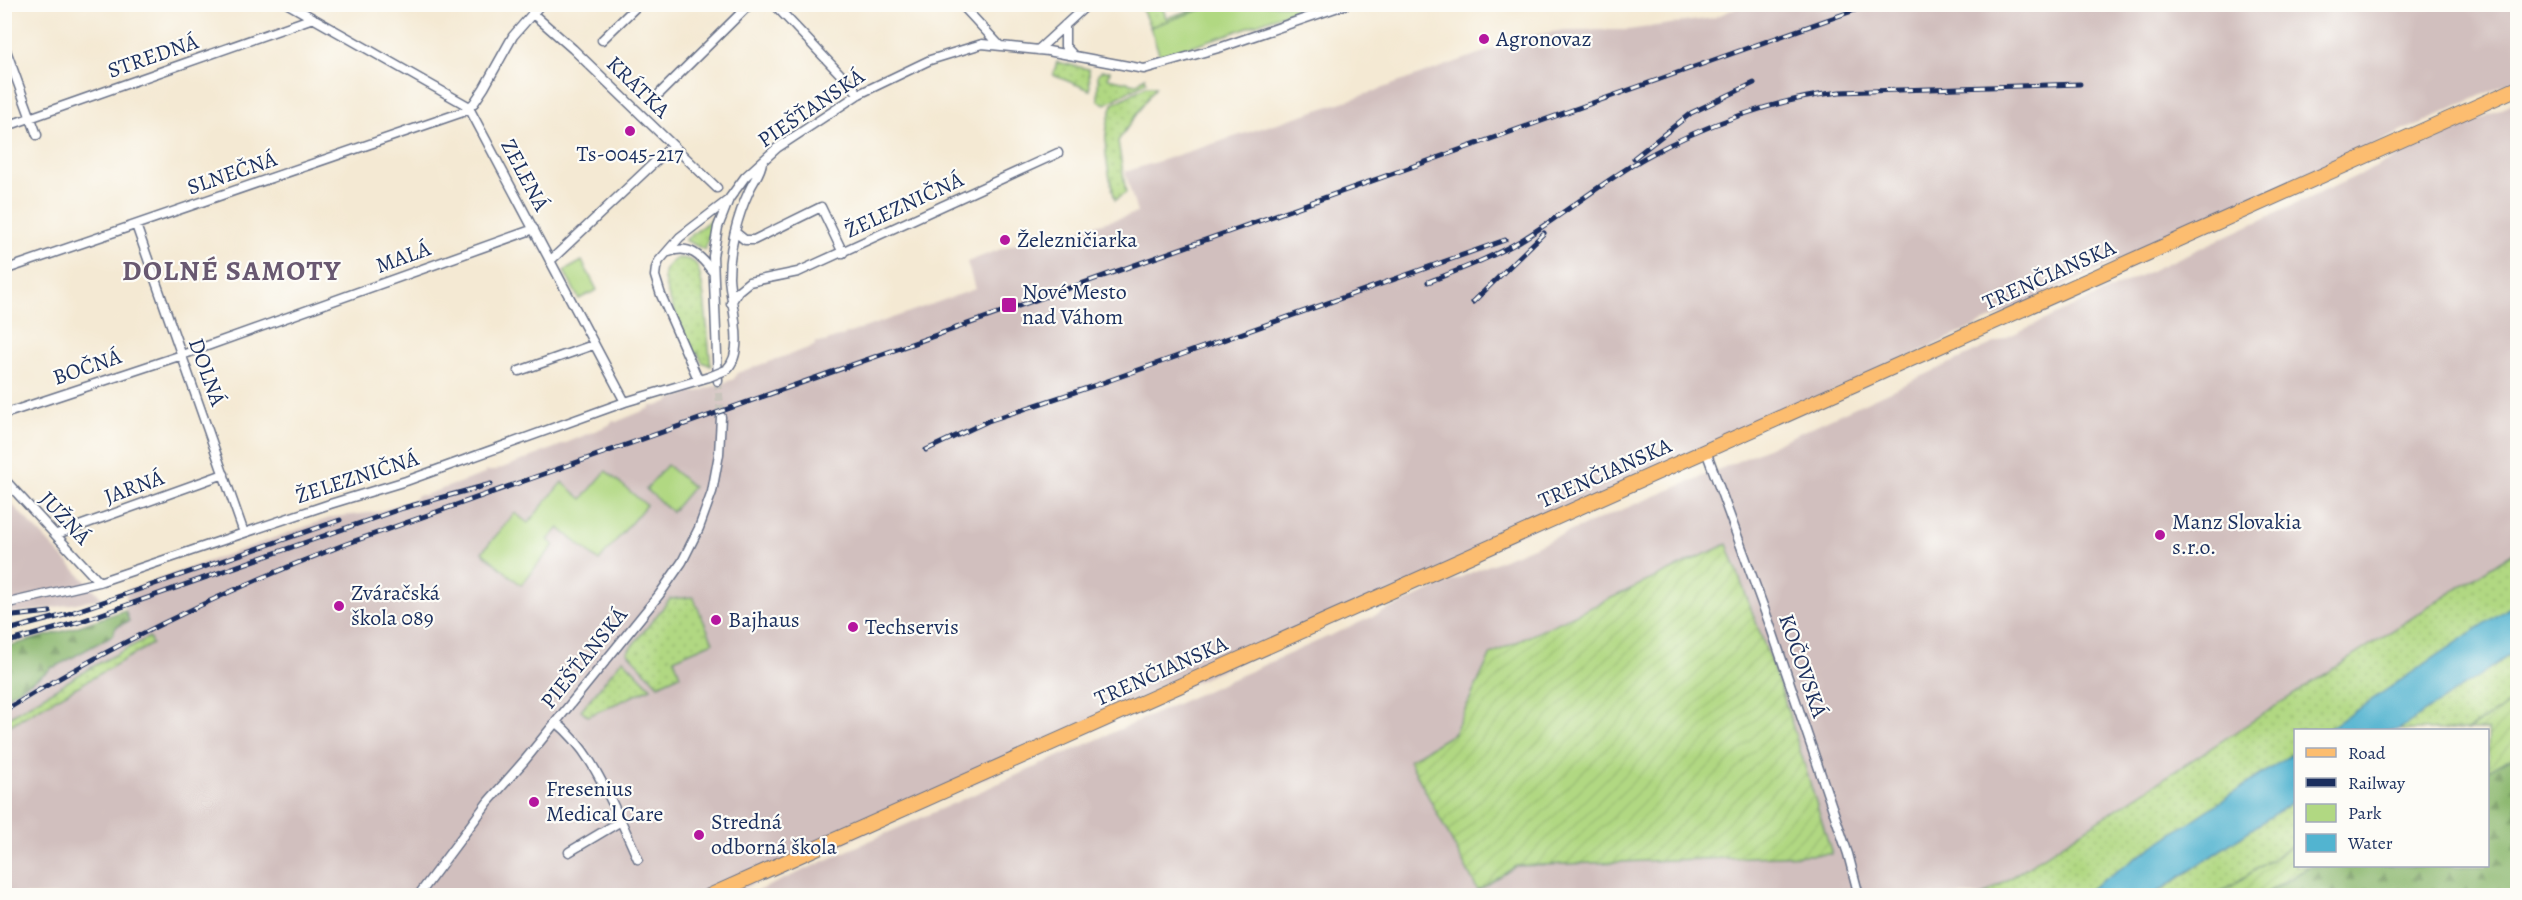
<svg xmlns="http://www.w3.org/2000/svg" width="2522" height="900" font-family="Alegreya,serif">
<style>
.industrial{fill:#d1bfbe}
.grass{fill:url(#grass-dots);stroke:#668470;stroke-width:1.5}
.forest{fill:url(#forest-firs);stroke:#547467;stroke-width:1.5}
.park{fill:#b1d882;stroke:#668470;stroke-width:1.5}
.garden{fill:url(#garden-furrows);stroke:#668470;stroke-width:1.5}
.water{fill:#52b4d0;stroke:#367297;stroke-width:1.5}
.lines{fill:none;stroke-linecap:round;stroke-linejoin:round}
.minor-tunnel{stroke:#c9c4bc;stroke-width:8;stroke-dasharray:8 4;stroke-linecap:butt}
.minor-casing{stroke:#677087;stroke-width:11}
.primary-casing{stroke:#677087;stroke-width:16}
.minor{stroke:#fff;stroke-width:8}
.primary{stroke:#fcbd6f;stroke-width:14}
.rail-casing{stroke:#1b2f5e;stroke-width:5}
.rail{stroke:#fdfcf7;stroke-width:3;stroke-dasharray:9;stroke-linecap:butt}
.minor-bridge-casing{stroke:#677087;stroke-width:11;stroke-linecap:butt}
.minor-bridge{stroke:#fff;stroke-width:8}
.poi-dot{fill:#b5179e;stroke:#fdfcf7;stroke-width:2}
.labels{text-anchor:middle;dominant-baseline:central;stroke-width:4.5;stroke-linejoin:round;paint-order:stroke}
.poi-label{font-size:22px;fill:#1b2f5e;stroke:#fdfcf7;text-anchor:start}
.street-label{font-size:22px;fill:#1b2f5e;stroke:#fdfcf7}
.district-label{font-size:28px;font-weight:bold;letter-spacing:1.5px;fill:#695971;stroke:#fdfcf7}
</style>
<defs>
<pattern id="grass-dots" width="8" height="8" patternUnits="userSpaceOnUse" patternTransform="scale(1.5)"><rect width="8" height="8" fill="#b1d882"/><path d="M2 2h.1M6 6h.1" fill="none" stroke="#98ba73" stroke-width="1.8" stroke-linecap="round"/></pattern>
<pattern id="forest-firs" width="22" height="20" patternUnits="userSpaceOnUse" patternTransform="scale(1.5)"><rect width="22" height="20" fill="#8cb870"/><path d="M5 1l3.5 6h-7zM16 11l3.5 6h-7z" fill="#72965f"/></pattern>
<pattern id="garden-furrows" width="10" height="10" patternUnits="userSpaceOnUse" patternTransform="scale(1.5)"><rect width="10" height="10" fill="#b1d882"/><path d="M-1 1l2-2M0 10L10 0M9 11l2-2" fill="none" stroke="#98ba73"/></pattern>
</defs>
<rect width="100%" height="100%" fill="#fdfcf7"/>
<filter id="ink" filterUnits="userSpaceOnUse"><feTurbulence type="fractalNoise" baseFrequency=".0167" numOctaves="2"/><feDisplacementMap in="SourceGraphic" scale="12" xChannelSelector="R" yChannelSelector="G"/><feConvolveMatrix kernelMatrix="1 2 1 2 8 2 1 2 1" color-interpolation-filters="sRGB"/></filter>
<filter id="wash" filterUnits="userSpaceOnUse"><feTurbulence type="fractalNoise" baseFrequency=".008" numOctaves="4" result="noise"/><feDisplacementMap in="SourceGraphic" scale="24" xChannelSelector="R" yChannelSelector="G"/><feGaussianBlur stdDeviation="1.35" result="paint"/><feColorMatrix in="noise" values="0 0 0 0 0 0 0 0 0 0 0 0 0 0 0 0 0 1.4 0 .05"/><feComposite in="paint" operator="in"/></filter>
<g filter="url(#wash)">
<rect width="100%" height="100%" fill="#f4e9d3"/>
<path class="industrial" d="M1745 4 2517 5V79L729 895H5V728L152 644 150 638 92 667 5 719V698L52 666 55 667 113 636 116 627 129 621 125 610 127 590 333 517 377 512 415 499 417 495H425L484 474 486 471H494L540 454 542 451H547L609 425 613 421 616 422 650 408 651 406H657L670 401 671 399 688 394 690 392H697L734 379 737 373 814 346 816 342H824L975 289 967 262 1040 234 1050 238 1137 213 1125 172 1352 99 1529 36 1564 30H1628L1713 18Z
M2517 102V550L1982 895 746 896 1468 574 1734 463Z
M4 496 102 598 41 610 5 614Z"/>
<path class="grass" d="M1140 5H1162L1166 18 1197 8 1196 5H1203L1204 8 1150 27Z
M1057 62 1089 69 1090 90 1053 75Z
M1101 71H1110L1108 78 1136 84 1145 77 1146 82 1106 104 1098 101V74Z
M1146 86H1156L1118 141 1126 193 1115 200C1106 164 1100 139 1113 104Z
M714 217 705 250 685 240Z
M677 258C683 258 690 259 695 263 705 274 708 347 711 366L702 362 698 353 694 354C687 338 661 288 664 272 666 266 671 262 677 258Z
M2517 550V602L2327 730H2296L2295 752 2081 895 1982 896Z
M693 597 713 642 674 659 680 675 658 685 627 652 670 599Z
M149 637 152 644 5 728V719L92 667Z
M2517 650V699L2467 730H2398Z
M623 659 651 688 588 716 581 710Z
M2295 800V844L2217 895 2153 896Z"/>
<path class="forest" d="M125 610 129 621 116 627 113 635 55 667H52L47 672 5 698V647L67 630Z
M2517 755V895L2263 896 2310 866H2488V770Z"/>
<path class="park" d="M1214 5V4L1309 5 1226 35 1160 56 1150 27Z
M582 261 597 290 579 299 564 271Z
M667 465 693 487 672 512 646 489Z
M606 471 646 505 599 561 559 528 548 540 554 545 521 585 482 552 515 513 528 523 562 482 582 499Z"/>
<path class="garden" d="M1727 544 1783 695 1832 854 1516 866 1478 891 1409 760 1454 733 1491 654Z
M2517 699V755L2488 770V730H2467Z
M2295 844 2296 866H2310L2263 895H2217Z"/>
<path class="water" d="M2517 602V650L2398 730H2327Z
M2295 752V800L2153 895H2081Z"/>
</g>
<g filter="url(#ink)">
<g class="lines">
<path class="minor-tunnel" d="M718 381 721 417"/>
<g class="minor-casing">
<path id="minor" d="M288 4 468 106
M774 4 859 94
M961 4 999 45
M532 13 573 49 717 188
M1065 25V46L1074 56
M602 40 639 4
M4 45 37 135
M1038 50 1088 4
M660 93 750 4
M468 106 625 402
M4 127 313 18
M136 225 244 533
M735 232 745 240H754L821 207 843 253
M669 252C689 244 701 256 712 271
M550 261 672 146
M4 270 463 112 474 103 484 88 513 36 541 4
M731 303 738 291 749 282 798 272 1058 153
M726 370C747 351 730 303 729 277 729 249 737 217 749 191 753 181 761 173 762 162
M519 371 593 345
M698 379 661 295 655 276 656 268 659 261 680 237 727 201
M718 381 713 256 718 227 729 199 745 177 777 148 859 94 930 60 982 44 1048 51 1144 69 1222 47 1347 4
M4 414 182 355 534 229
M1706 451 1770 625 1848 854 1859 896
M4 479 99 582
M57 534 224 474
M4 604 99 582 330 504 406 481 625 402 709 377
M556 722C588 748 603 784 621 821L569 852
M621 821 638 859
M418 896 488 802 525 760 659 595 682 562 699 528 712 492 719 454 721 417"/>
</g>
<g class="primary-casing">
<path id="primary" d="M709 896 2518 88"/>
</g>
<use href="#minor" class="minor"/>
<use href="#primary" class="primary"/>
<g class="rail-casing">
<path id="rail" d="M1634 158 1691 113 1754 83
M1428 282C1459 270 1491 258 1520 241 1563 215 1602 182 1646 157 1702 126 1775 99 1840 92L2080 84
M1473 302 1544 233
M926 450 988 421 1099 384 1505 240
M4 617 50 612
M4 631 65 615 340 520
M4 643 79 622 403 508 491 484
M4 711C113 644 227 589 346 544L1872 4"/>
</g>
<use href="#rail" class="rail"/>
<g class="minor-bridge-casing">
<path id="minor-bridge" d="M709 377 726 370"/>
</g>
<use href="#minor-bridge" class="minor-bridge"/>
</g>
</g>
<g class="poi-dot">
<circle cx="1484" cy="39" r="6"/>
<circle cx="630" cy="131" r="6"/>
<circle cx="1005" cy="240" r="6"/>
<rect x="1001" y="297" width="16" height="16" rx="3"/>
<circle cx="2160" cy="535" r="6"/>
<circle cx="339" cy="606" r="6"/>
<circle cx="716" cy="620" r="6"/>
<circle cx="853" cy="627" r="6"/>
<circle cx="534" cy="802" r="6"/>
<circle cx="699" cy="835" r="6"/>
</g>
<g class="labels">
<g class="poi-label">
<text x="1496" y="39">Agronovaz</text>
<text x="630" y="154" text-anchor="middle">Ts-0045-217</text>
<text x="1017" y="240">Železničiarka</text>
<text x="1022" y="292">Nové Mesto<tspan x="1022" dy="25">nad Váhom</tspan></text>
<text x="2172" y="522">Manz Slovakia<tspan x="2172" dy="25">s.r.o.</tspan></text>
<text x="351" y="593">Zváračská<tspan x="351" dy="25">škola 089</tspan></text>
<text x="728" y="620">Bajhaus</text>
<text x="865" y="627">Techservis</text>
<text x="546" y="789">Fresenius<tspan x="546" dy="25">Medical Care</tspan></text>
<text x="711" y="822">Stredná<tspan x="711" dy="25">odborná škola</tspan></text>
</g>
<g class="street-label">
<text transform="translate(153 56) rotate(-19)">STREDNÁ</text>
<text transform="translate(638 87) rotate(44)">KRÁTKA</text>
<text transform="translate(811 108) rotate(-34)">PIEŠŤANSKÁ</text>
<text transform="translate(232 173) rotate(-19)">SLNEČNÁ</text>
<text transform="translate(525 175) rotate(62)">ZELENÁ</text>
<text transform="translate(904 205) rotate(-25)">ŽELEZNIČNÁ</text>
<text transform="translate(403 257) rotate(-20)">MALÁ</text>
<text transform="translate(2049 275) rotate(-24)">TRENČIANSKA</text>
<text transform="translate(87 367) rotate(-19)">BOČNÁ</text>
<text transform="translate(207 372) rotate(70)">DOLNÁ</text>
<text transform="translate(1605 473) rotate(-24)">TRENČIANSKA</text>
<text transform="translate(357 477) rotate(-18)">ŽELEZNIČNÁ</text>
<text transform="translate(134 487) rotate(-20)">JARNÁ</text>
<text transform="translate(65 518) rotate(47)">JUŽNÁ</text>
<text transform="translate(584 658) rotate(-51)">PIEŠŤANSKÁ</text>
<text transform="translate(1803 666) rotate(71)">KOČOVSKÁ</text>
<text transform="translate(1161 671) rotate(-24)">TRENČIANSKA</text>
</g>
<g class="district-label">
<text x="232" y="271">DOLNÉ SAMOTY</text>
</g>
</g>
<rect width="2522" height="900" fill="none" stroke="#fdfcf7" stroke-width="24"/>
<rect x="2294" y="729" width="195" height="138" fill="#fdfcf7" stroke="#a3aaba" stroke-width="1.5"/>
<rect x="2306" y="748" width="30" height="9" fill="#fcbd6f" stroke="#a3aaba" stroke-width="1.5"/>
<text x="2348" y="759" font-size="18" fill="#1b2f5e">Road</text>
<rect x="2306" y="778" width="30" height="9" fill="#1b2f5e" stroke="#a3aaba" stroke-width="1.5"/>
<text x="2348" y="789" font-size="18" fill="#1b2f5e">Railway</text>
<rect x="2306" y="804" width="30" height="18" fill="#b1d882" stroke="#a3aaba" stroke-width="1.5"/>
<text x="2348" y="819" font-size="18" fill="#1b2f5e">Park</text>
<rect x="2306" y="834" width="30" height="18" fill="#52b4d0" stroke="#a3aaba" stroke-width="1.5"/>
<text x="2348" y="849" font-size="18" fill="#1b2f5e">Water</text>
</svg>
